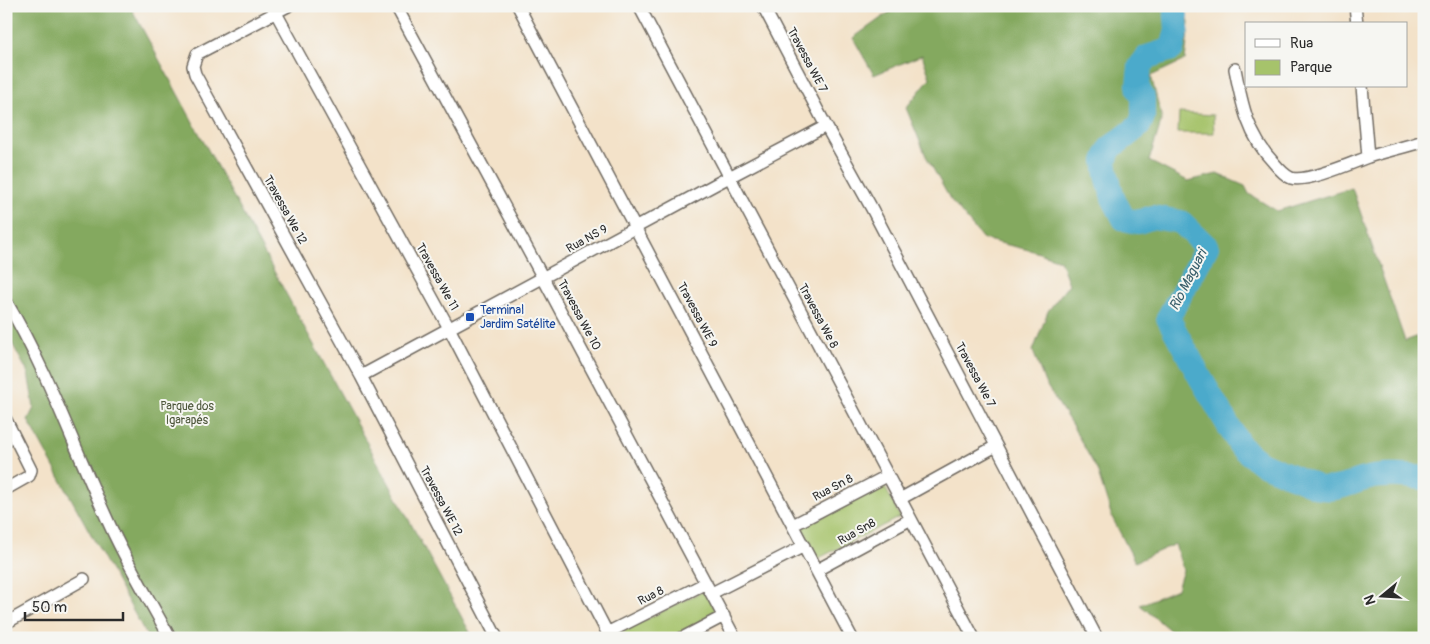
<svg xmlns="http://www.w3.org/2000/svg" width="1430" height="644" font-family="Pangolin,sans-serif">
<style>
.green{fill:#a6c36b;stroke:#68774b}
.forest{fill:#84a95f;stroke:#586a45}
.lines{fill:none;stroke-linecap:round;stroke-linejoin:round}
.river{stroke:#4caacb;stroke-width:24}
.street-casing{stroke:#716b62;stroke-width:14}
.street{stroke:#fff;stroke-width:11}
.transit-dot{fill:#1a4fb4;stroke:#f6f6f2;stroke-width:2}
.labels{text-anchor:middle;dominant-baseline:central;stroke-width:4;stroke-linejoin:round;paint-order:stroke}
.street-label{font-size:12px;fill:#2b2b2b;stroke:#f6f6f2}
.transit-label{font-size:12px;fill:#164399;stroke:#f6f6f2;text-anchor:start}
.park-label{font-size:12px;fill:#50593e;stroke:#f6f6f2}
.water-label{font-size:14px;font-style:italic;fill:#385e6b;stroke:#f6f6f2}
</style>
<rect width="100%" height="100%" fill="#f6f6f2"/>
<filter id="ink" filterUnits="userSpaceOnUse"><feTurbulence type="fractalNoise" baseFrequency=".02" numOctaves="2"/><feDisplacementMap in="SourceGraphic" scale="10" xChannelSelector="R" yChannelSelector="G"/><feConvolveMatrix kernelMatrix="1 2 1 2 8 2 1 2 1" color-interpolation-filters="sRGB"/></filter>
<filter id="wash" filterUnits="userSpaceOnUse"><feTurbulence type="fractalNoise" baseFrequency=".0096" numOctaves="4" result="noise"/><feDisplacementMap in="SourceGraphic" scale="20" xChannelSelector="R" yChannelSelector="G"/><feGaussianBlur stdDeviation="1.12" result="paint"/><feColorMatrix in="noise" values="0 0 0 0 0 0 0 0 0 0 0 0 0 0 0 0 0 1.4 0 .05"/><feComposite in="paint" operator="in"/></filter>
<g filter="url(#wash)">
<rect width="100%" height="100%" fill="#f3e2c9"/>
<path class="green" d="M1179 113 1213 115 1214 133H1178Z
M884 485 900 517 817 559 801 528Z
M705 590 717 614 671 638H619L617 634Z"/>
<path class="forest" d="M6 6H130L473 638H148L28 420 34 408 28 373 6 332Z
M898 6H1185L1189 23 1185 60 1151 76 1162 119 1149 161 1188 181 1217 174 1245 186 1249 194 1277 211 1352 188 1405 341 1424 334V638H1179L1140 605 1177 589 1183 570 1175 544 1135 562 1112 517 1097 470 1072 425 1045 383 1033 351 1048 311 1069 284 1060 260 1033 251 983 239 950 199 926 156 906 108 930 78 922 55 874 75 853 38Z"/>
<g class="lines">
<path class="river" d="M1175 6 1177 29 1172 49 1147 57 1140 66 1138 85 1139 91 1143 97V117L1139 126 1125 137 1110 148 1105 161 1107 175 1113 198 1124 219 1138 222 1153 217 1181 222 1207 247 1168 318 1201 379 1241 447 1261 463 1320 488C1339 491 1351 482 1369 478 1382 474 1410 476 1424 478"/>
</g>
</g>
<g filter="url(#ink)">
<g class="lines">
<g class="street-casing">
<path id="street" d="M288 6 197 54 193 66 195 74 361 376 497 638
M396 6 543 278 735 638
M518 6 852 638
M639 6 974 638
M763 6 826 126 871 207 1097 638
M1355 6 1357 24
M276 13 449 328 610 638
M1235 69C1242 105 1248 136 1274 163 1279 169 1284 175 1291 178 1307 183 1352 163 1368 157 1387 151 1405 147 1424 141
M1362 86 1368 157
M6 301C47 370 74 447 107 519 125 560 149 599 170 638
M361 376 716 184 826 126
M6 420 31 470 29 476 6 489
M900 499 996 446
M793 525 887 476
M817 570 911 519
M712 593 804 546
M6 623 84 579
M607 633 706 583
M682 638 724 616"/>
</g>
<use href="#street" class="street"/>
</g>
</g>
<rect class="transit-dot" x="465" y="312" width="10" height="10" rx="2.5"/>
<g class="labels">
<g class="street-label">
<text transform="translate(807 60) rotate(62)">Travessa WE 7</text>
<text transform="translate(285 210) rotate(61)">Travessa We 12</text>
<text transform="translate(587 239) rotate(-29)">Rua NS 9</text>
<text transform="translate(437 277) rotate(61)">Travessa We 11</text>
<text transform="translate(579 315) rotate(62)">Travessa We 10</text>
<text transform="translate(697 315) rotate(62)">Travessa WE 9</text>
<text transform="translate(818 316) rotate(62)">Travessa We 8</text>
<text transform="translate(975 375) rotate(62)">Travessa We 7</text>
<text transform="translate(833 488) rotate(-28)">Rua Sn 8</text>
<text transform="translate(441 501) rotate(62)">Travessa WE 12</text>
<text transform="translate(857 532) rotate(-29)">Rua Sn8</text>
<text transform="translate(651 596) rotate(-27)">Rua 8</text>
</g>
<g class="transit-label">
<text x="480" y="310">Terminal<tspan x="480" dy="14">Jardim Satélite</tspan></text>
</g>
<g class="park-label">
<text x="187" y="406">Parque dos<tspan x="187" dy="14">Igarapés</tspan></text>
</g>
<g class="water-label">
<text transform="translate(1188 280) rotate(-63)">Rio Maguari</text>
</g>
</g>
<rect width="1430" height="644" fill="none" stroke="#f6f6f2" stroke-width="25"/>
<rect x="1245" y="22" width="162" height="65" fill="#f6f6f2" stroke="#a5a5a2"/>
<rect x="1255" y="39" width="25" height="8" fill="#ffffff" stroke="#a5a5a2"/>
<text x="1290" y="48" font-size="15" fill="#2b2b2b">Rua</text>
<rect x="1255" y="60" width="25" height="15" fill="#a6c36b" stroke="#a5a5a2"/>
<text x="1290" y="72" font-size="15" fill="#2b2b2b">Parque</text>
<g transform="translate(1382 596) rotate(252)" stroke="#f6f6f2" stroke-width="4" paint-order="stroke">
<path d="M0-4L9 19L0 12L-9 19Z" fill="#2b2b2b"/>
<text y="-8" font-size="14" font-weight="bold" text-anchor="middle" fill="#2b2b2b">N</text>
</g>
<path d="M25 612v8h98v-8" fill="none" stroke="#2b2b2b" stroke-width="2.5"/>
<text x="32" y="612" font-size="15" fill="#2b2b2b" stroke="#f6f6f2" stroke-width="4" paint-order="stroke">50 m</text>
</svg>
